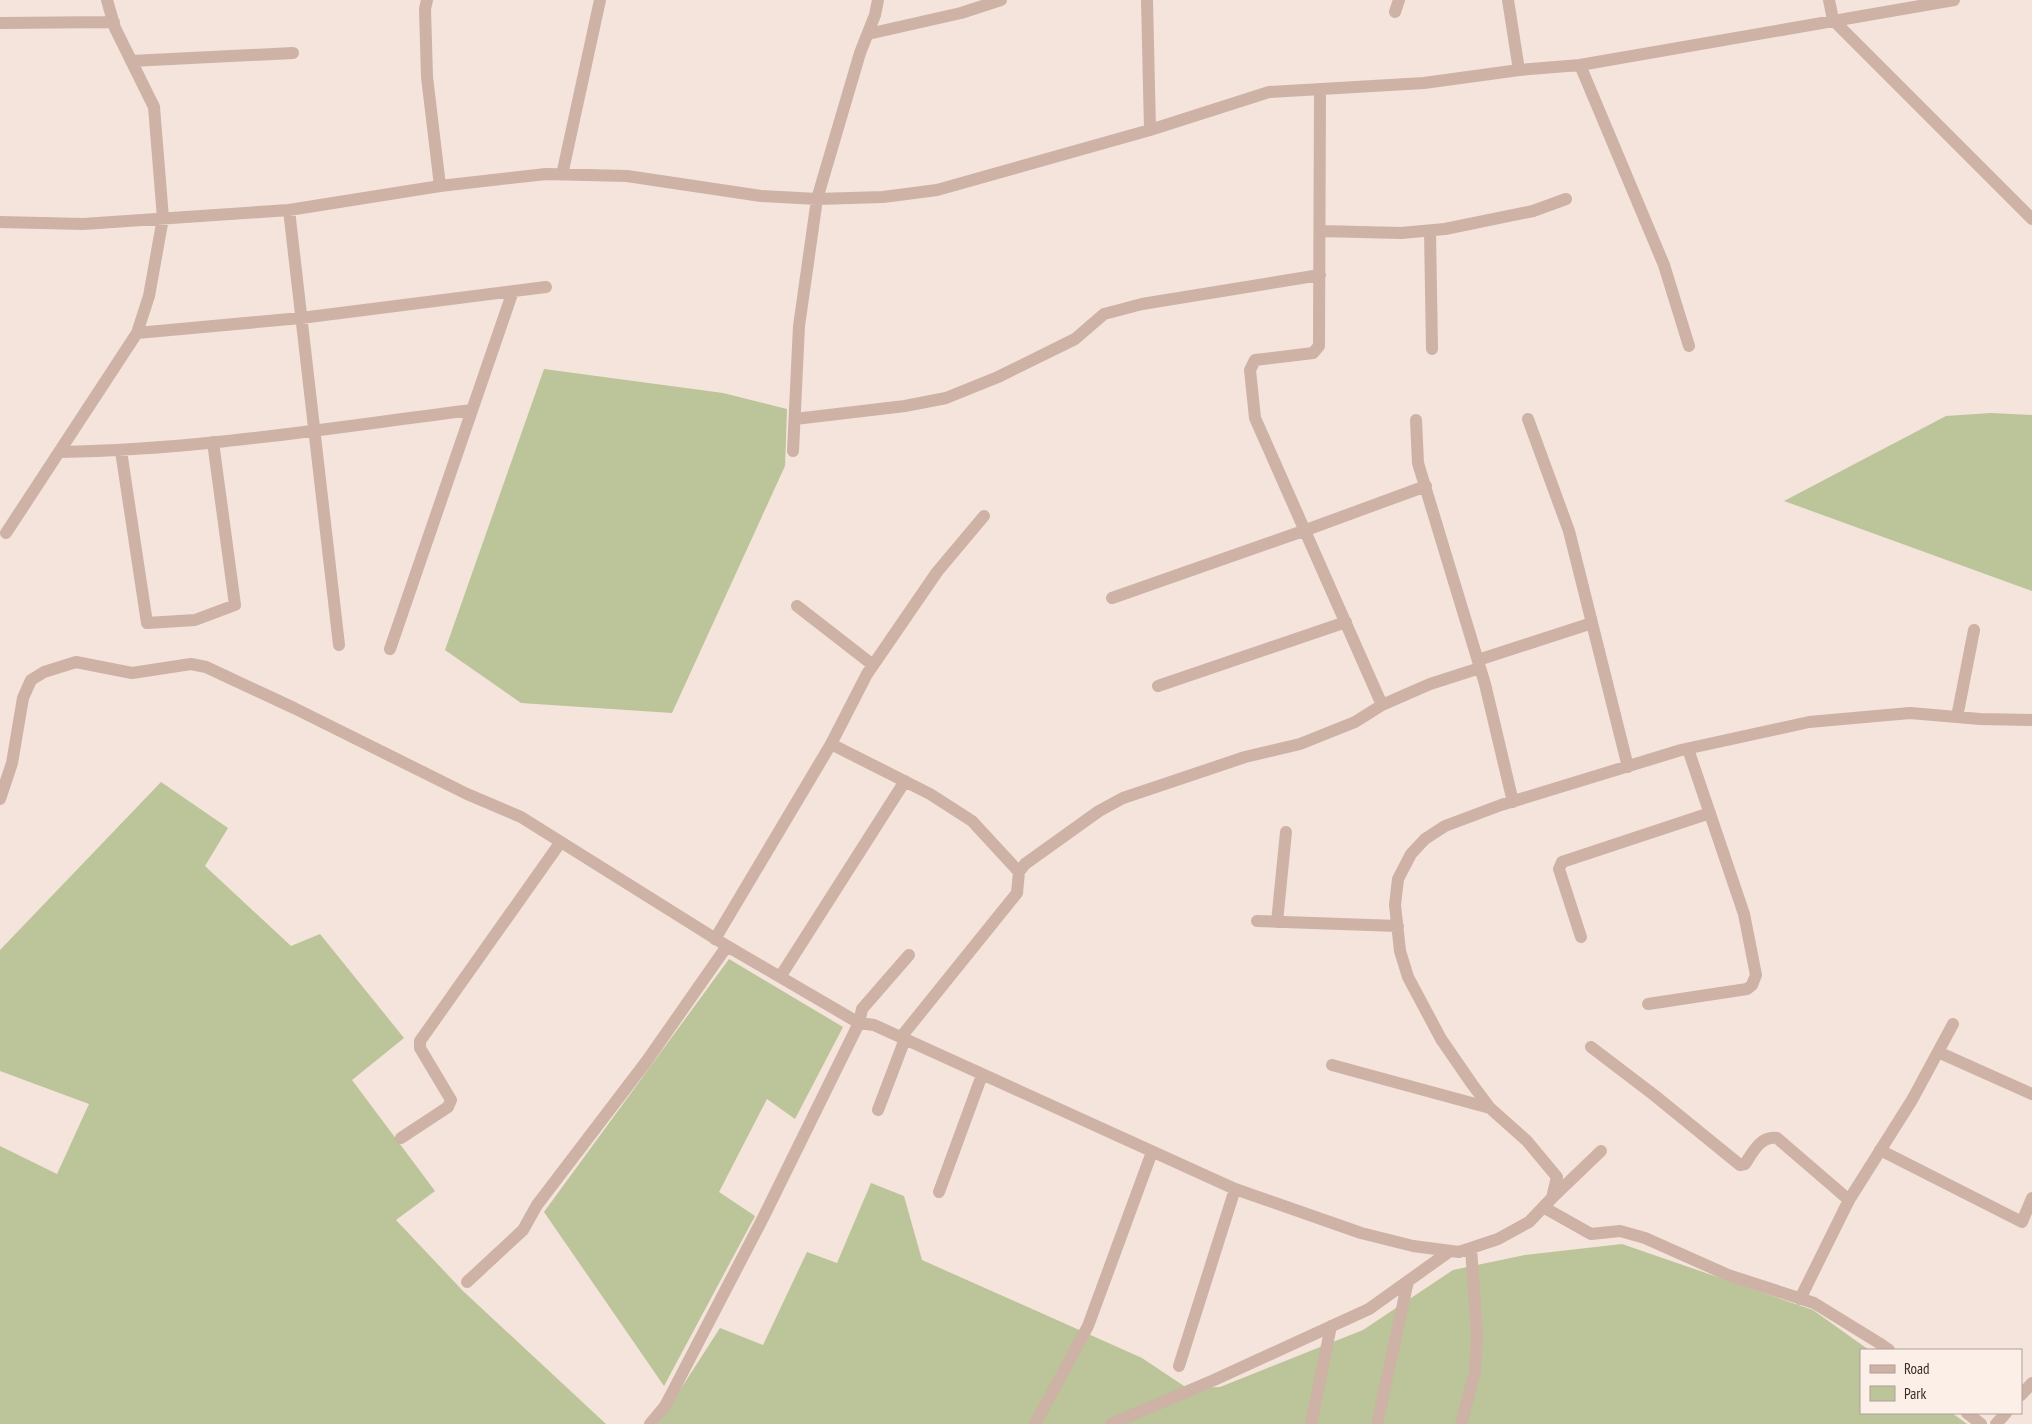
<svg xmlns="http://www.w3.org/2000/svg" width="2032" height="1424" font-family="'PT Sans Narrow',sans-serif">
<style>
.green{fill:#bcc499}
.lines{fill:none;stroke-linecap:round;stroke-linejoin:round}
.minor{stroke:#cdb2a5;stroke-width:12}
</style>
<rect width="100%" height="100%" fill="#f4e4db"/>
<path class="green" d="M544 369 723 393 787 409 785 466 672 713 521 703 445 650Z
M1991 413 2032 415V591L1784 501 1946 416Z
M161 782 228 828 205 866 291 946 320 934 404 1038 352 1080 435 1191 396 1220 463 1291 606 1424H0V1146L57 1174 89 1104 0 1071V950Z
M729 959 843 1027 795 1119 767 1099 719 1192 755 1216 664 1386 544 1212Z
M871 1183 904 1196 922 1260 1142 1358 1187 1388 1220 1387 1363 1330 1453 1270 1525 1255 1622 1244 1813 1310 1869 1350H1861V1413H1952L1967 1424H658L720 1328 763 1345 807 1252 837 1263Z"/>
<g class="lines">
<path class="minor" d="M427 0 425 9 427 77 440 186
M1147 0 1150 130
M1508 0 1519 70
M1829 0 1833 20 2032 219
M1395 12 1399 0
M0 23 114 22
M868 34 961 13 1001 0
M131 61 293 53
M1580 65 1664 265 1689 346
M1320 89 1319 346 1313 353 1255 360 1250 370 1255 418 1382 705 1430 684 1480 668
M562 175 600 0
M289 210 339 645
M0 222 83 224 289 210 440 186 546 174 627 176 761 196 817 199 883 197 937 190 1150 130 1269 92 1424 83 1519 70 1580 65 1954 0
M1320 231 1401 233 1445 229 1533 211 1566 199
M1430 231 1432 349
M137 333 301 318 546 287
M795 419 905 406 946 398 998 377 1075 339 1104 314 1142 304 1320 275
M1528 419 1569 531 1628 767
M1416 420 1418 463 1485 684 1513 802
M121 451 147 623 195 620 235 605 213 442
M793 451 799 326 817 199 860 53 875 15 878 0
M60 452C198 450 336 427 472 410
M6 533 137 333 149 296 163 218 154 107 115 28 107 0
M1112 598 1306 530 1426 486
M797 606 873 665
M390 649 513 291
M1478 660 1592 623
M1158 686 1346 622
M1957 717 1974 630
M831 744 930 794 972 821 1019 872
M0 799 12 763 23 698 31 680 44 672 76 662 132 673 191 664 206 667 294 708 467 794 521 817 727 946
M1257 921 1398 926
M1277 922 1286 832
M1581 937 1559 869 1562 862 1710 813
M715 939 831 744 867 674 937 572 984 516
M780 977 905 781
M1648 1004 1747 989 1752 985 1756 975 1744 914 1688 749
M901 1037 1017 893 1019 872 1025 864 1099 811 1123 798 1245 757 1300 744 1355 722 1382 705
M1591 1047 1654 1095 1740 1165 1745 1164C1753 1152 1760 1136 1777 1138L1849 1200
M1938 1052 2032 1094
M1332 1065 1490 1108
M878 1110 905 1039
M401 1138 448 1107 451 1100 420 1048V1041L560 843
M1880 1150 2022 1222 2032 1198
M939 1192 982 1075
M1552 1198 1601 1151
M1543 1207 1591 1234 1620 1231 1645 1238 1728 1275 1814 1303 1879 1343 1889 1350
M467 1282 523 1230 537 1205 646 1062 727 946 859 1023 862 1009 909 955
M1800 1299 1849 1200 1912 1100 1953 1024
M1179 1366 1235 1189
M2021 1395 2032 1383
M1967 1413 1981 1424
M650 1424 665 1406 674 1389 763 1218 859 1023 874 1025 1235 1189 1361 1233 1413 1246 1459 1252 1498 1239 1529 1222 1552 1198 1557 1177 1527 1141 1490 1108 1472 1084 1441 1039 1408 977 1400 951 1395 905 1398 879 1411 854 1425 839 1445 826 1501 805 1681 750 1809 722 1910 713 1980 719 2032 720
M1035 1424 1088 1326 1152 1152
M1111 1424 1214 1380 1369 1309 1450 1251
M1311 1424 1331 1326
M1377 1424 1408 1281
M1461 1424 1475 1372 1477 1335 1471 1248
M1996 1424 2006 1413"/>
</g>
<rect x="1860" y="1349" width="162" height="65" fill="#fbefe7" stroke="#ada09a"/>
<rect x="1870" y="1365" width="25" height="8" fill="#cdb2a5" stroke="#ada09a"/>
<text x="1904" y="1374" font-size="15" fill="#382a27">Road</text>
<rect x="1870" y="1386" width="25" height="15" fill="#bcc499" stroke="#ada09a"/>
<text x="1904" y="1399" font-size="15" fill="#382a27">Park</text>
</svg>
